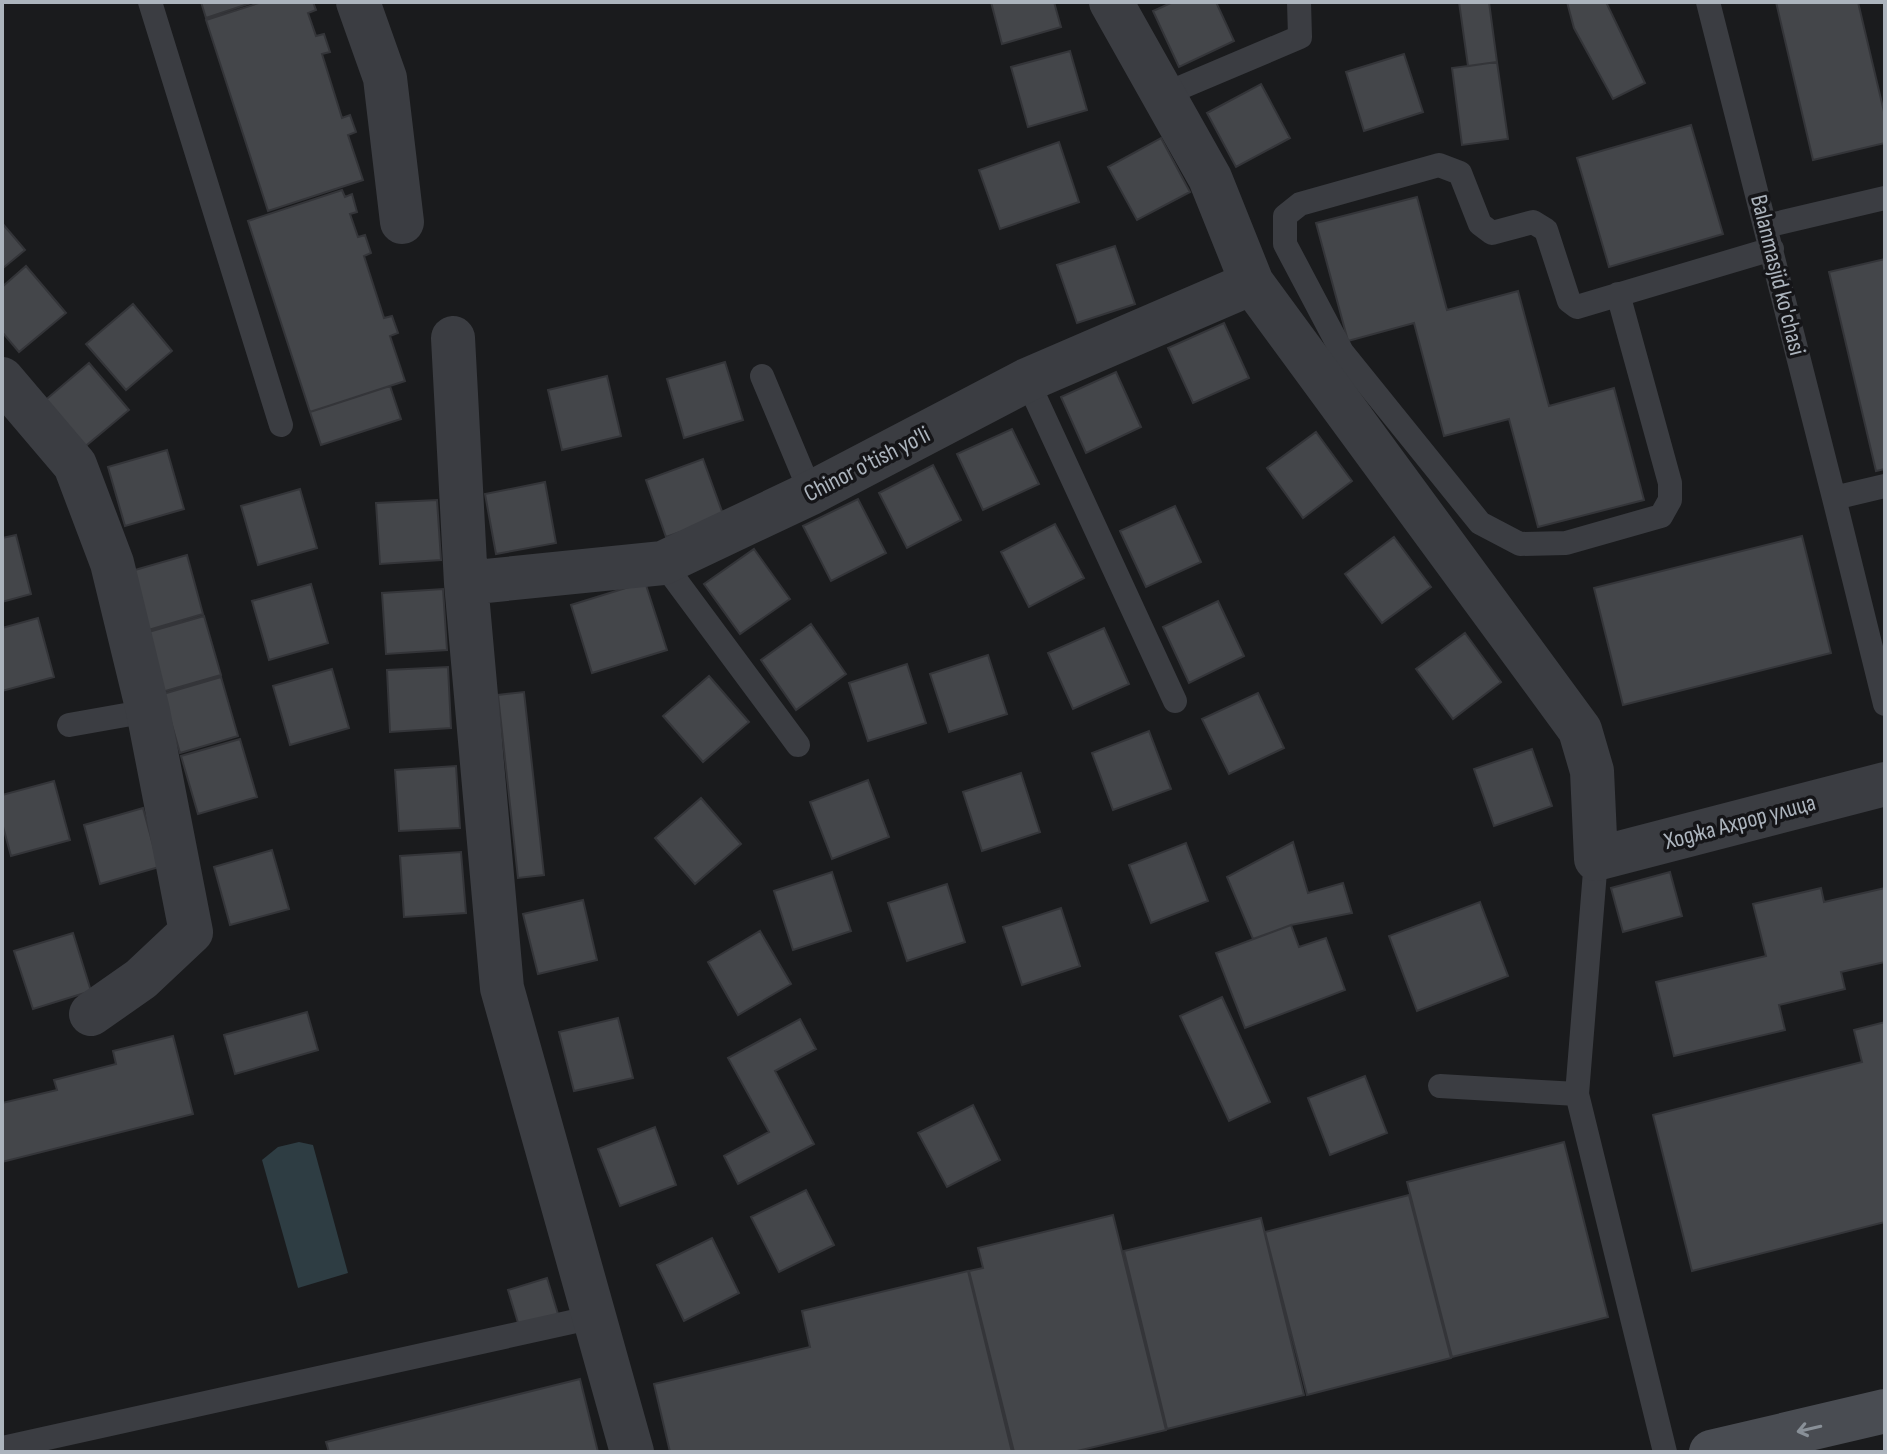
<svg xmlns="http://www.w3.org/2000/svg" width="1887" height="1454" font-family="'Sofia Sans Condensed',sans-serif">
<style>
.water{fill:#2e3d43}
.building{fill:#44464a;stroke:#343539;stroke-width:2}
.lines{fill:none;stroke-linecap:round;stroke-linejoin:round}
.lane{stroke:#3b3d42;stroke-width:24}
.street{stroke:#3b3d42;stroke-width:44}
.secondary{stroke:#494c52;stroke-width:44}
.oneway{stroke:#899098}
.labels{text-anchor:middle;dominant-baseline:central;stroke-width:7;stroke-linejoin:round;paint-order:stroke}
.street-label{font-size:24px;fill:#acb4bd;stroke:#151518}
</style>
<rect width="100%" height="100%" fill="#1a1b1d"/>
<path class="water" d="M299 1142 313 1145 348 1273 298 1288 262 1160 278 1147Z"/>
<path class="building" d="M201 2H254L206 18Z
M262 2H313L316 10 308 13 316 36 324 34 330 52 322 54 342 118 350 115 356 132 348 135 363 180 268 211 206 20Z
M991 2H1054L1061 27 1002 44Z
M1173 2H1216L1234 41 1179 67 1153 11Z
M1459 2H1489L1497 62 1468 66Z
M1567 2H1606L1645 83 1613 99 1574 28Z
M1776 2H1858L1885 116V143L1813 160Z
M1070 51 1087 110 1028 127 1011 67Z
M1404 54 1423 112 1364 131 1346 72Z
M1497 62 1508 139 1462 145 1452 68Z
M1261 84 1290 138 1236 167 1207 113Z
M1691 125 1723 234 1609 267 1577 158Z
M1161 138 1190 192 1137 220 1108 167Z
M1059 142 1079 202 1000 229 979 170Z
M342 190 345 197 352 194 357 212 350 214 358 237 365 235 371 253 364 256 384 318 392 316 398 333 390 336 405 381 310 412 248 221Z
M1417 197 1447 310 1518 291 1549 406 1614 388 1644 500 1538 527 1509 419 1444 436 1414 323 1348 341 1316 223Z
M2 223 25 250 2 269Z
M1115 246 1135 304 1077 323 1057 265Z
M1885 259V469L1876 471 1829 272Z
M26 266 66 313 19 352 2 332V287Z
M133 304 172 351 126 390 86 344Z
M1224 323 1249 378 1193 403 1168 348Z
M725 362 743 420 684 438 667 379Z
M89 363 129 410 82 449 43 402Z
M1116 372 1141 427 1086 453 1061 397Z
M607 376 621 436 562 450 548 390Z
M390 386 401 419 321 445 310 412Z
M1012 429 1039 484 983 510 957 454Z
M1316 432 1352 481 1303 518 1267 468Z
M167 450 184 509 125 526 108 467Z
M703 459 724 517 666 537 646 480Z
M933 465 961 520 907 548 879 493Z
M545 482 556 543 496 554 485 494Z
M300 489 317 548 258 565 241 506Z
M858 499 886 553 831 581 803 526Z
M437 500 441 560 380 564 376 503Z
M1175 506 1201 562 1146 587 1120 531Z
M1055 524 1084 578 1029 607 1001 552Z
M16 535 31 594 2 602V538Z
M1802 536 1831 653 1623 705 1594 588Z
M1394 537 1431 587 1382 623 1345 574Z
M754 549 790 599 740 634 704 584Z
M187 555 203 614 145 631 128 572Z
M645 582 667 650 592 673 571 605Z
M311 584 328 643 269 660 252 601Z
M443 589 447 650 386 654 382 593Z
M1218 601 1244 656 1189 683 1163 627Z
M204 616 221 675 162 692 145 633Z
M38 618 54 677 2 691V628Z
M811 624 846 674 796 710 761 660Z
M1104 628 1129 684 1073 709 1048 653Z
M1465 633 1501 682 1453 719 1416 669Z
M988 655 1007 714 949 732 930 674Z
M907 664 926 723 868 741 849 683Z
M448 667 451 728 390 732 387 670Z
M332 669 349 728 290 745 273 686Z
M709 676 749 722 703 762 663 716Z
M221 677 238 736 180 753 163 694Z
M524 692 544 875 518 878 498 695Z
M1258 693 1284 748 1229 774 1202 719Z
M1149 731 1171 789 1113 810 1092 753Z
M240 739 257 797 198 814 181 756Z
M1532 749 1552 806 1494 826 1474 769Z
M456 766 460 828 399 831 395 770Z
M1021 773 1040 832 982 851 963 792Z
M868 780 889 837 832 859 810 802Z
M54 781 70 840 11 856 2 823V795Z
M701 798 741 844 695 884 655 838Z
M143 808 159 867 100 884 84 825Z
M1293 842 1308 893 1343 883 1352 913 1291 925 1253 939 1227 877Z
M1186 843 1208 901 1151 923 1129 865Z
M272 850 289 909 230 925 214 867Z
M461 852 466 913 404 917 400 856Z
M832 872 851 931 793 950 774 891Z
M1670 872 1682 916 1623 932 1611 888Z
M947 884 965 942 907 961 888 903Z
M1821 888 1824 902 1885 888V962L1841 972 1845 989 1779 1005 1785 1030 1674 1056 1656 982 1766 956 1753 904Z
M583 900 597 960 538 974 523 914Z
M1480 902 1508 976 1417 1011 1389 936Z
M1061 908 1080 966 1022 985 1003 927Z
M1291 925 1299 947 1326 938 1345 990 1245 1028 1216 953Z
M760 931 791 984 738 1015 708 962Z
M73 933 91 991 33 1009 14 951Z
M1222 997 1270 1102 1229 1121 1180 1016Z
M307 1012 318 1050 235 1074 224 1035Z
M618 1018 633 1078 574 1091 559 1032Z
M800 1019 816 1049 775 1071 814 1144 738 1184 724 1156 769 1132 728 1058Z
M1885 1022V1222L1692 1271 1653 1115 1862 1062 1854 1030Z
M173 1036 193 1114 2 1162V1103L57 1090 54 1080 116 1064 113 1051Z
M1365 1076 1387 1133 1330 1155 1308 1098Z
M973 1105 1000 1160 947 1187 918 1133Z
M655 1127 676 1185 620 1206 598 1149Z
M1564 1142 1608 1317 1452 1357 1407 1182Z
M806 1190 834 1245 779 1272 751 1217Z
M1409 1195 1451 1358 1307 1395 1265 1232Z
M1113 1215 1166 1430 1073 1452H1014L969 1271 983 1268 978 1248Z
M1261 1218 1304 1395 1167 1429 1124 1251Z
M712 1238 739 1293 684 1321 657 1265Z
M968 1271 1012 1452H670L654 1384 810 1347 802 1311Z
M547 1278 558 1314 519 1326 508 1290Z
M580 1379 598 1452H329L326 1442Z"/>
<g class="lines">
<path class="lane" d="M150 2 281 425
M1708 2 1834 498 1885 486
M1163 95 1300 37 1299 2
M1766 226 1885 198
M1618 294 1670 483V500L1661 516 1566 543 1520 544 1480 523 1342 352 1285 244V216L1300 204 1439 165 1460 173 1480 224 1492 233 1533 222 1546 230 1569 301 1577 307 1772 249
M762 376 811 493
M1027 380 1175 701
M1834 498 1885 704
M663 563 798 745
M69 725 148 711
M1596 859 1577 1094 1665 1452
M1440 1086 1577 1094
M2 1448 594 1317"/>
<path class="street" d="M358 2 385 78 402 222
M1111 2 1210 178 1252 283 1580 730 1592 771 1596 859 1885 784
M453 338 466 583 502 988 632 1452
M2 379 75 465 112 563 148 711 191 932 141 979 91 1014
M466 583 663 563 811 493 1027 380 1252 283"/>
<path class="secondary" d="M1711 1452 1885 1411"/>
</g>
<defs><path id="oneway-shaft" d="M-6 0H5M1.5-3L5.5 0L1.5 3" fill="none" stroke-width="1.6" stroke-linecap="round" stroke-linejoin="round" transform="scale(2)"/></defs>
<use class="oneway" href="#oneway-shaft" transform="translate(1809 1429) rotate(167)"/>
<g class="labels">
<g class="street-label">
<text transform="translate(1778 275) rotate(76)">Balanmasjid ko'chasi</text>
<text transform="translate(867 464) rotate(-27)">Chinor o'tish yo'li</text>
<text transform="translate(1740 822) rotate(-15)">Ходжа Ахрор улица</text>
</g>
</g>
<rect width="1887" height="1454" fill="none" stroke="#acb4bd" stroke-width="8"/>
</svg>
